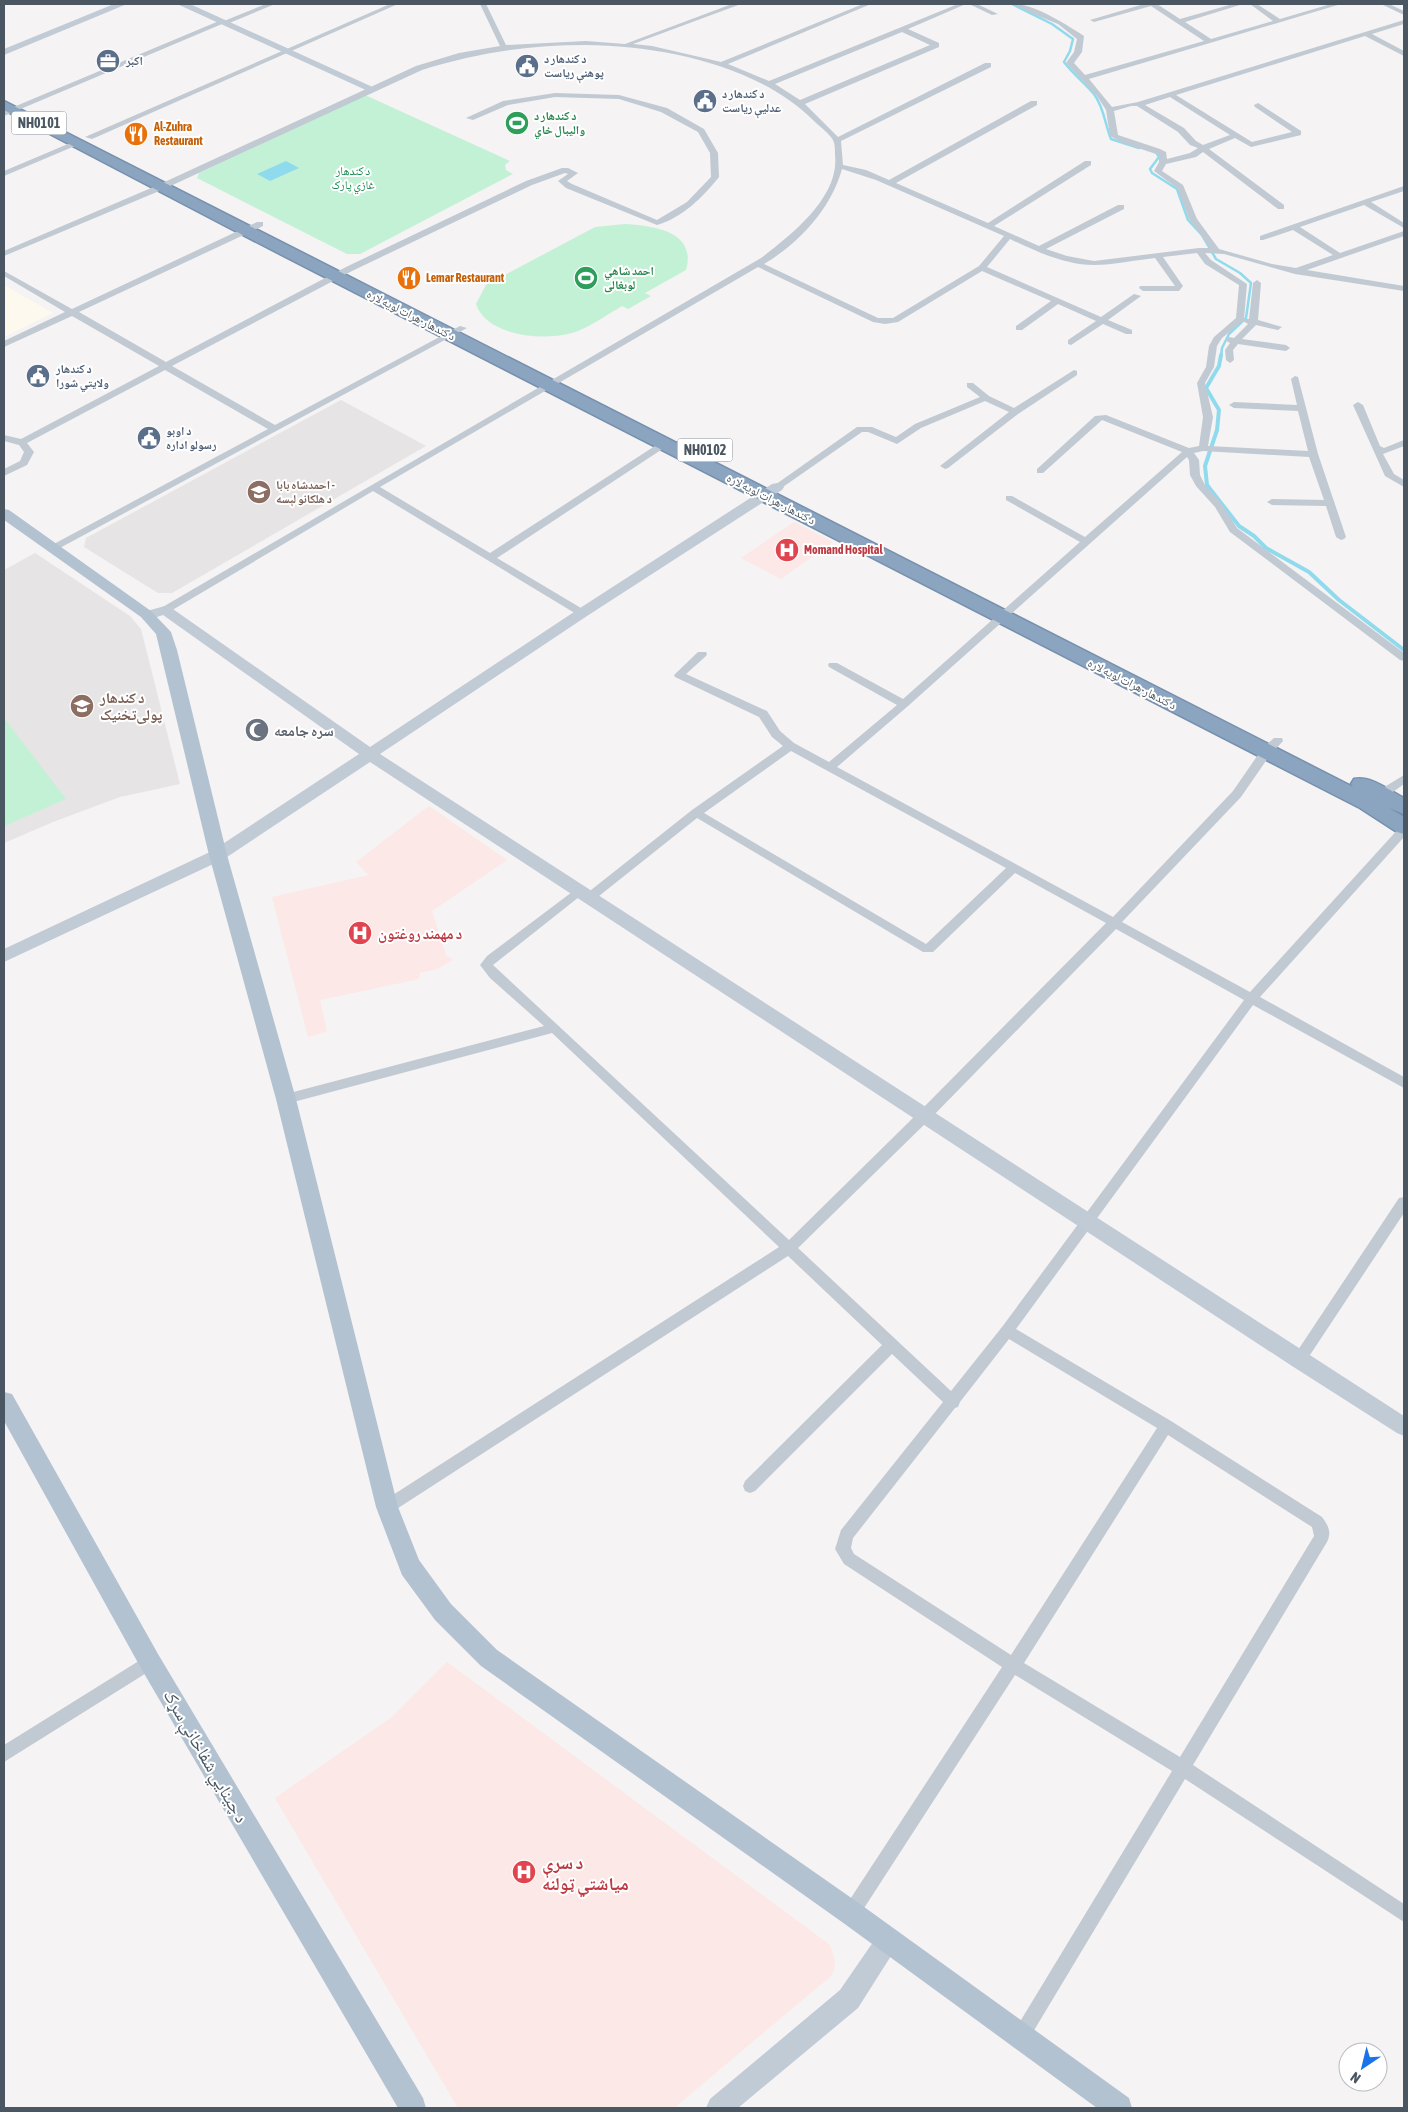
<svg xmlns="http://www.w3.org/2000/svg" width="1408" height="2112" font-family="'Asap Condensed','Noto Naskh Arabic',sans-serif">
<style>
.commercial{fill:#fdf9ef}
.education{fill:#e6e4e5}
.medical{fill:#fce8e6}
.green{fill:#c3f1d5}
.water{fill:#90daee}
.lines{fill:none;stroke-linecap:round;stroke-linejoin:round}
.stream-far1{stroke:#90daee;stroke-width:2.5}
.stream{stroke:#90daee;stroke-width:4}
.highway-casing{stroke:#7690ad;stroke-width:3}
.street{fill:#c1cad2;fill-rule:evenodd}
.secondary{fill:#c1cbd6;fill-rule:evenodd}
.primary{fill:#b3c2d1;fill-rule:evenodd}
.highway{fill:#8ba5c1;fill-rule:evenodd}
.labels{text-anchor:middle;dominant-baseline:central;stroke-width:4;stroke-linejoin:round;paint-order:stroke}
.far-service-label{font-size:12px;font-weight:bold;fill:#4e5e75;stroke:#fff;text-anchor:start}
.far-leisure-label{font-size:12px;font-weight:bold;fill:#27864d;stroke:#fff;text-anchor:start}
.far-food-label{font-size:12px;font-weight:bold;fill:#c56008;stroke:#fff;text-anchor:start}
.far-park-label{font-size:12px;fill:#17864f;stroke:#fff}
.far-street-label{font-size:12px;fill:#4a5661;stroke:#fff}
.far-education-label{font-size:12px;font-weight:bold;fill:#785e54;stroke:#fff;text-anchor:start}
.far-health-label{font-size:12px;font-weight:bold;fill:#be3a42;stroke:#fff;text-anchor:start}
.shield{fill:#fff;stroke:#808990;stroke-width:1}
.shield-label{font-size:14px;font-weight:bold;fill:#4a5661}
.education-label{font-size:15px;font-weight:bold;fill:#785e54;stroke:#fff;text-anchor:start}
.worship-label{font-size:15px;font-weight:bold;fill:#5b616d;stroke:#fff;text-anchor:start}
.health-label{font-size:15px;font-weight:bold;fill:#be3a42;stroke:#fff;text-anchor:start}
.near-street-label{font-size:18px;fill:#4a5661;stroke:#fff}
.near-health-label{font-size:18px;font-weight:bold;fill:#be3a42;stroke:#fff;text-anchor:start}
</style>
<rect width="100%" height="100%" fill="#f5f3f3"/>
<path class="commercial" d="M4 285 53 313 4 337Z"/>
<path class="education" d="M341 400 426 446 172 593H158L84 547 86 538Z
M35 553 130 616 141 629 180 784 120 797 53 822 4 843V570Z"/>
<path class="medical" d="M794 522 833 542 781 579 741 558Z
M429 806 507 860 432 911 446 955 453 960 437 969 420 973 419 979 320 1000 327 1031 308 1037 272 897 369 875 356 862Z
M447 1662 830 1945 835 1961 834 1970 831 1976 674 2108H458L275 1798 392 1717Z"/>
<path class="green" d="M365 95 510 161 505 165 506 170 513 174 360 254H347L197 178 199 173Z
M625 224C654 226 697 231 686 270L645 293 651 296 628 309 622 306C608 314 593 325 578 331 550 342 487 338 476 304L486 285 595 227Z
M4 718 66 799 4 826Z"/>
<path class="water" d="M286 161 299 168 270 181 257 174Z"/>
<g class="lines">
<path class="stream-far1" d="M1012 4 1052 24 1073 39 1070 51 1064 62C1073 74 1085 83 1094 94 1104 107 1105 125 1111 139L1139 148
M1156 152 1159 157 1150 169 1152 173 1177 189 1188 220 1202 235 1216 259 1240 273 1251 283 1246 318 1229 334 1222 348 1221 357"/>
<path class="stream" d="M1221 355 1219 366 1206 388 1219 410 1217 430 1205 466 1207 485 1239 526 1254 536 1266 548 1309 572 1339 600 1404 650"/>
<g class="highway-casing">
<path id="highway" d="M4 101 1353 787 1351 784 1354 779C1370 775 1390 791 1404 798V814L1389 808 1404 817V834L1397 832 1360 808 241 234 4 110Z"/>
</g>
<path class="street" d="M266 4H275L227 24H222L4 116V111L219 21H224Z
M390 4H398L92 139 85 137Z
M480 4H486L506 45 586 41 625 44 732 4H741L633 44 652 46 721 62 863 4H871L728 64 769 81 958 4H966L908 29 939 43V47L805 104 838 137 985 63H991V67L841 141 843 165 866 170 889 180 1031 101H1037V105L896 183 988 223 1085 161H1091V165L994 226 1039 246 1118 205H1124V209L1046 249 1067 256 1094 261 1199 248H1210L1189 219 1177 188 1154 171 1159 162V155L1123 143 1110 136 1106 110 1097 96 1066 63 1074 52 1077 39 1058 24 1031 13 1014 4C1034 4 1067 25 1084 36L1082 52 1074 63 1085 75 1204 41 1151 6 1094 22 1090 20 1144 4H1157L1180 19 1233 4H1243L1185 22 1211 39 1273 21 1250 4H1257L1280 19 1331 4H1341L1089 79 1112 107 1138 102 1404 20V24L1372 34 1404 51V56L1365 36 1176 95 1252 142 1292 132 1255 107 1254 105 1258 103 1301 131V135L1251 147 1235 138 1209 149 1284 205V209H1278L1203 152 1196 157 1166 164 1162 171 1183 185 1197 219 1219 249 1272 264 1296 268 1333 255 1293 230 1263 240H1260V236L1404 186V191L1371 202 1404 223V228L1364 205 1300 227 1340 253 1404 231V236L1307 270 1404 286V291L1295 274 1224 254 1205 253 1211 260 1247 284 1244 319H1249L1253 283 1257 280 1261 283 1258 320 1282 327 1278 330 1256 325 1242 339 1286 345 1290 348 1286 351 1238 344 1233 350 1234 360 1230 363 1226 360 1225 350 1230 343 1225 340 1229 337 1234 338 1248 324 1243 321 1222 338 1217 346 1214 367 1205 383 1213 417 1208 446 1308 451 1298 411 1234 408 1229 405 1234 402 1297 405 1291 379 1295 376 1298 377 1318 454 1346 537 1344 539 1341 540 1336 537 1326 506 1272 505 1267 502 1272 499 1324 500 1309 457 1203 451 1194 453 1199 460 1200 475 1205 485 1222 504 1237 528 1404 653V661L1400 660 1230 532 1215 507 1196 486 1190 475 1189 460 1187 457 908 706 837 767 1113 917 1233 791 1262 749 1274 738H1282L1283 741 1270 755 1241 797 1122 922 1250 992 1400 827 1404 826V837L1260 997 1404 1077V1088L1253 1005 1016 1329 1171 1421 1322 1517C1328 1525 1332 1532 1327 1542L1193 1765 1404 1904V1922L1185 1779 1027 2042 1021 2045 1015 2042 1012 2036 1015 2030 1172 1771 1015 1675 857 1919 851 1922 845 1919 842 1913 845 1907 1002 1667 844 1564 835 1549 841 1530 943 1402 892 1354 755 1491 750 1493 745 1491 743 1486 745 1481 882 1345 788 1256 392 1512 387 1514 382 1512 380 1507 382 1502 779 1247 552 1033 286 1104 282 1103 280 1099 282 1095 544 1026 490 978 480 965 487 956 580 886 584 887 586 890 584 893 493 965 789 1240 919 1112 1106 923 1015 873 933 952H923L697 818 594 900H586L584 897 586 894 692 810 783 746 772 737 759 717 675 677 674 675 698 652H706L707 654 706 656 686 674 767 711 780 731 794 743 829 762 897 705 829 667 828 665 829 663H837L903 699 1080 542 1006 500V496H1012L1085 537 1182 452 1102 420 1043 473H1037V469L1095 416 1106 415 1189 448 1199 446 1203 417 1197 383 1206 367 1209 346 1214 337 1236 318 1239 285 1205 264 1197 253 1163 257 1183 286 1179 291H1143L1139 288 1140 286H1175L1155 258C1135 260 1114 265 1094 265 1065 265 1035 251 1010 239L987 267 1101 317 1134 294 1141 296 1108 320 1132 330V334H1126L1103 324 1071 345 1068 344V340L1096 321 1058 304 1022 330H1016V326L1051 301 982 271 898 322 885 324 873 322 758 267 380 487 490 553 661 442H667V446L497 558 586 611V615H578L373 491 169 612H161V608L761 258C791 235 840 197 835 155 835 150 835 144 833 140 829 133 820 127 814 121 758 65 663 46 586 45 527 45 477 53 422 70L164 189 4 256V251L158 185 416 66 459 53 500 46ZM902 32 930 45 800 100 775 84ZM1170 97 1230 135 1203 145 1196 141 1184 128 1145 105ZM1131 106H1137L1178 132 1190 145 1198 148 1190 153 1167 159 1166 152 1160 149 1118 135 1114 111ZM842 169 876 180 1004 236 979 266 893 318H878L764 264C799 243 831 209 842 169ZM791 751 1006 868 926 944 704 813ZM1116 929 1244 1000 1002 1327 951 1391 798 1248 929 1120ZM1009 1339 1157 1428 1011 1655 854 1554 851 1548 853 1538 955 1408 958 1407 960 1402ZM1168 1435 1312 1527 1314 1536 1180 1757 1024 1663Z
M969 4H977L998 14 992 15Z
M1381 4H1389L1404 11V15Z
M555 93 619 95 667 108 704 129 718 153 719 177C703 197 682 218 657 225L566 188 558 181 568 174 565 173 532 185 352 271 172 366 275 425 460 326 467 328 58 549H52V545L268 429 165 370 27 443 34 452 27 465 4 476V469L20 461 24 452 19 445 4 441V435L21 439 159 366 72 316 4 347V341L65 312 4 276V271L72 309 257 222H263V226L79 312 166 362 346 267 526 181 562 168H568L578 173 567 181 572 184 657 220 687 202 711 177 710 153 698 132 661 112 619 99 555 97 508 105 473 120 466 118 503 101Z
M75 141 82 143 4 176V171Z
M1074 370 1077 371V375L1018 414 948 468 945 469 940 466 1009 412 985 401 921 428 897 444 868 432H862L780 489 777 490 772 487 857 427H872L896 437 915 424 980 397 967 387V383H973L989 396 1014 408Z
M1358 402 1363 405 1380 446 1384 448 1404 440V446L1383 454 1394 474 1404 480V487L1385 476 1353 405Z
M1404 775V784L1386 797H1378L1376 794 1378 791Z
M1404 1197V1213L1304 1364 1299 1366 1294 1364 1292 1360 1294 1356 1399 1198Z
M150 1654 156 1657 158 1662 156 1667 4 1762V1745Z"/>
<path class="secondary" d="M114 4H127L4 55V49Z
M177 4H190L377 89 372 92 368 91Z
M777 483 782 484 784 487 782 490 587 616 380 754 1404 1416V1436L1397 1433 1292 1366 370 762 224 859 4 962V949L212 851 359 754 163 615 148 620 143 618 141 615 143 612 165 606 170 607 370 747 577 610 772 484Z
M888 1928 896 1932 900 1940 896 1948 858 2008 738 2108H706L710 2099 840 1990 880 1932Z"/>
<path class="primary" d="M4 509 9 510 151 611 171 632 177 650 227 855 296 1099 398 1507 419 1560 451 1604 497 1650 860 1904 1129 2098 1132 2108H1097L842 1922 481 1666 435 1620 402 1575 376 1507 276 1099 209 855 156 634 141 617 4 520Z
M4 1392 12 1394 158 1654 423 2098 426 2108H398L142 1670 4 1421Z"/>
<use href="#highway" class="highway"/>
</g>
<defs>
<g id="office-disc" transform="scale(1.25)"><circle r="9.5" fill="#5c6f8a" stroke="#fff"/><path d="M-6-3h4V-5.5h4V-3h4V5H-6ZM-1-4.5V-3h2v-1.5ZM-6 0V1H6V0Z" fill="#fff"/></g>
<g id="civic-disc" transform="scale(1.25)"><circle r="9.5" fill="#5c6f8a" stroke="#fff"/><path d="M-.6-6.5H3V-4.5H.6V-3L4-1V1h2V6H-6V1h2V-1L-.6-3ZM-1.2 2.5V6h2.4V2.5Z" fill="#fff"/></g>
<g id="stadium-disc" transform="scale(1.25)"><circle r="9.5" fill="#2e9e5b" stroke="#fff"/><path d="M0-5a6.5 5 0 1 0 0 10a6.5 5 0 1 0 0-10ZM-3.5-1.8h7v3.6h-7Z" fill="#fff"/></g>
<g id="restaurant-disc" transform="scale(1.25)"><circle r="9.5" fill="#e8710a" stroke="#fff"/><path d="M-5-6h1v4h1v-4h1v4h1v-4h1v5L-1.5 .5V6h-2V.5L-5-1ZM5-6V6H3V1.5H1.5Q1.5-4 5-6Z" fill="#fff"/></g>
<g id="school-disc" transform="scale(1.25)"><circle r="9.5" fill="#8d6e63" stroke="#fff"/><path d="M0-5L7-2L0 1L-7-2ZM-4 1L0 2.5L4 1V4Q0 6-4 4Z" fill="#fff"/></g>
<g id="hospital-disc" transform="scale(1.25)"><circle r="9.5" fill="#e0444e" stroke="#fff"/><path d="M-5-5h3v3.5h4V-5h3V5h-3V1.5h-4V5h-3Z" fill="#fff"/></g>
<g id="university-disc" transform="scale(1.25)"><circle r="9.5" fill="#8d6e63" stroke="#fff"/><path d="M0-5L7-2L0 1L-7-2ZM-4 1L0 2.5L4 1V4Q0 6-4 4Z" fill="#fff"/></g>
<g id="mosque-disc" transform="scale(1.25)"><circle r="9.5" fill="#6b7280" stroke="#fff"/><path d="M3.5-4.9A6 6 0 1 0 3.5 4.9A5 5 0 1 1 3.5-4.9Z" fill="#fff"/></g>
</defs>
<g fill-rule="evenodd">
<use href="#office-disc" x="108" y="61"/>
<use href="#civic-disc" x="527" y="66"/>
<use href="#civic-disc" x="705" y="101"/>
<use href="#stadium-disc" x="517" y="123"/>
<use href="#restaurant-disc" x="136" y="134"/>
<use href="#restaurant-disc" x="409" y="278"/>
<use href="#stadium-disc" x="586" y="278"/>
<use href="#civic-disc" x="38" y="376"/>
<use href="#civic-disc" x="149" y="438"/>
<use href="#school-disc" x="259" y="492"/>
<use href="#hospital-disc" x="787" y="550"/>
<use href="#university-disc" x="82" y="706"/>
<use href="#mosque-disc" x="257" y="730"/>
<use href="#hospital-disc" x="360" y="933"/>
<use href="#hospital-disc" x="524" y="1872"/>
</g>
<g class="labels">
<g class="far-service-label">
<text x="544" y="59">د کندهار د<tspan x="544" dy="14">پوهنې رياست</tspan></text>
<text x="126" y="61">اکبر</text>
<text x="722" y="94">د کندهار د<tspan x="722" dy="14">عدلیې رياست</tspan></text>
<text x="56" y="369">د کندهار<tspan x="56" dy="14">ولايتي شورا</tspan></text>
<text x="166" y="431">د اوبو<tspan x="166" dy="14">رسولو اداره</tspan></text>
</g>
<g class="far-leisure-label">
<text x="534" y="116">د کندهار د<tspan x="534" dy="14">واليبال ځاي</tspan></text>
<text x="604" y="271">احمد شاهي<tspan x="604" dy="14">لوبغالی</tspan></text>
</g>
<g class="far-food-label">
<text x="154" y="127">Al-Zuhra<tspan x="154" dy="14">Restaurant</tspan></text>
<text x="426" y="278">Lemar Restaurant</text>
</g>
<g class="far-park-label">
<text x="353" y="171">د کندهار<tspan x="353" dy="14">غازي پارک</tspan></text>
</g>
<g class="far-street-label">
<text transform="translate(411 315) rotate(27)">د کندهار-هرات لويه لاره</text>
<text transform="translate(771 499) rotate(27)">د کندهار-هرات لويه لاره</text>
<text transform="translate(1132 684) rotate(27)">د کندهار-هرات لويه لاره</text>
</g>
<g class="far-education-label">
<text x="276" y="485">احمدشاه بابا -<tspan x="276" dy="14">د هلکانو لېسه</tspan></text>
</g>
<g class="far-health-label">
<text x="804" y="550">Momand Hospital</text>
</g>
<g class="shield">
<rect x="11.5" y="111.5" width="55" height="23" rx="4"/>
<rect x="677.5" y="438.5" width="55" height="23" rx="4"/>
</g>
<g class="shield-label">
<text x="39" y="123">NH0101</text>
<text x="705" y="450">NH0102</text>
</g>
<g class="education-label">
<text x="100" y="697">د کندهار<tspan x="100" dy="17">پولی‌تخنیک</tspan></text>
</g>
<g class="worship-label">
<text x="274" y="730">سره جامعه</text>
</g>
<g class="health-label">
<text x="378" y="933">د مهمند روغتون</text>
</g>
<g class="near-street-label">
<text transform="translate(206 1756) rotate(60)">د چينايي شفاخانې سړک</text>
</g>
<g class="near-health-label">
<text x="542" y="1862">د سرې<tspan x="542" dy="21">مياشتي ټولنه</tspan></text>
</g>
</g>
<rect width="1408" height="2112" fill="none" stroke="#4a5661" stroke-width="10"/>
<g transform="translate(1363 2067) rotate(215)"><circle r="24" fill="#ffffff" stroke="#b7bbc0"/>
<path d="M0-4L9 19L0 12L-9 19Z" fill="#1a73e8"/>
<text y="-8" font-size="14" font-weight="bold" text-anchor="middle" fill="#4a5661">N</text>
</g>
</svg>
